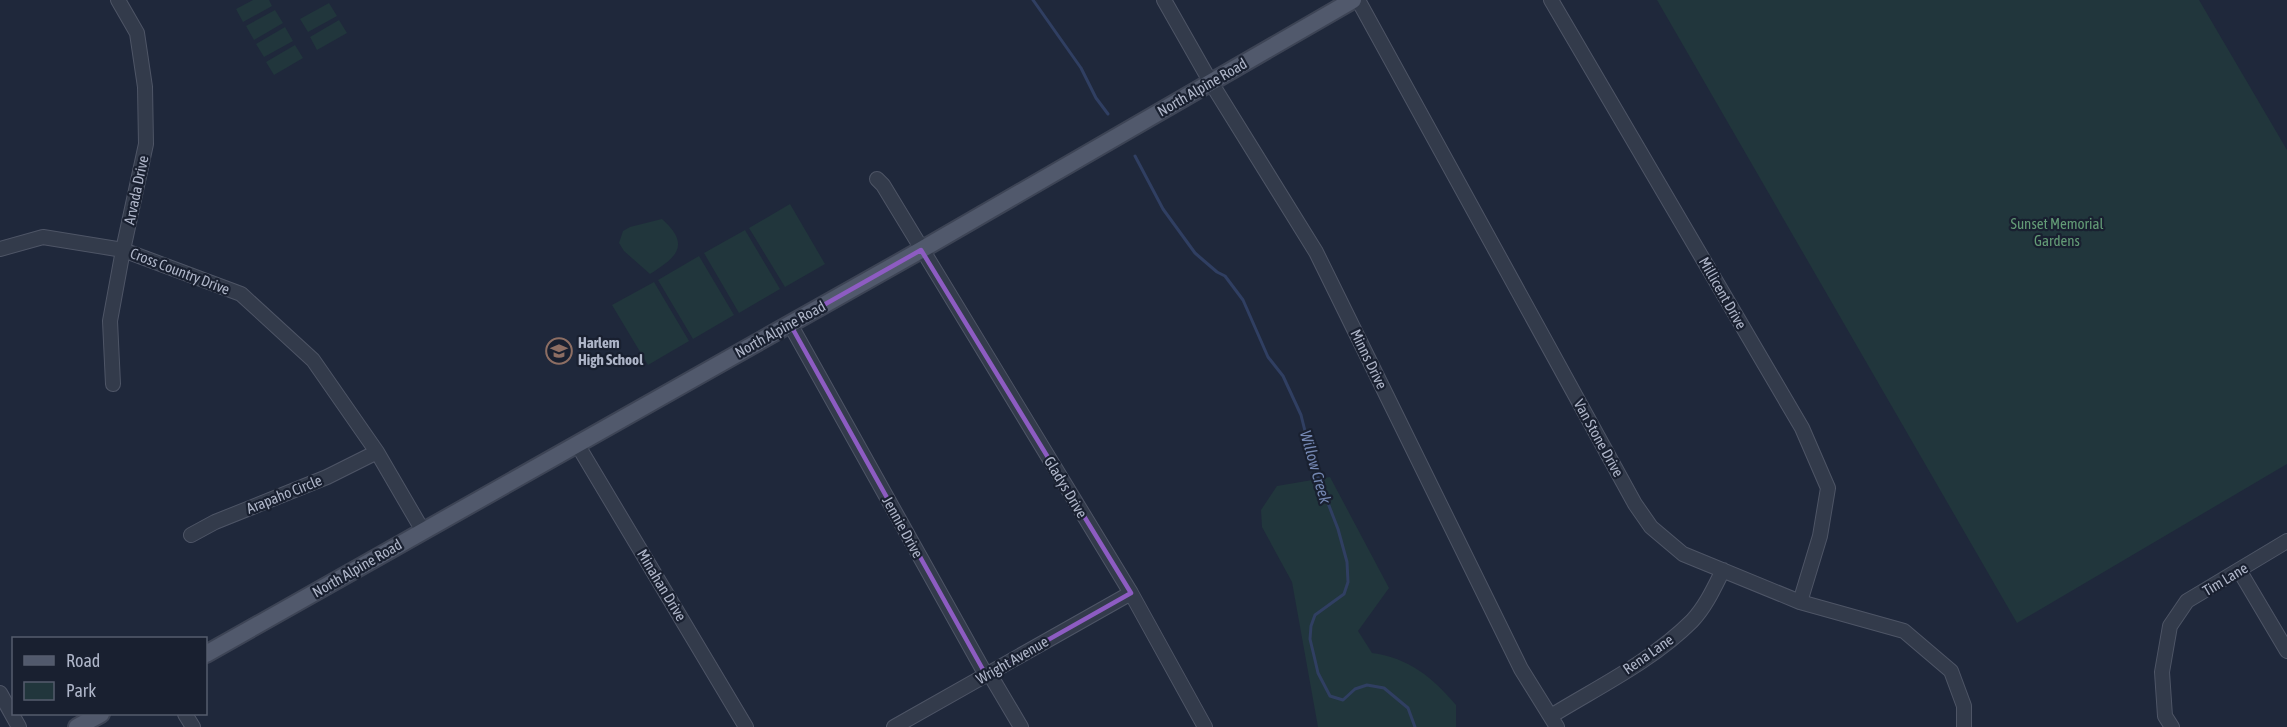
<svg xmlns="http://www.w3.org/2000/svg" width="2287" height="727" font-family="'Asap Condensed',sans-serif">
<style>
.green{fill:#21363c}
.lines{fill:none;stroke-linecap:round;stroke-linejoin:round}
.stream{stroke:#303f62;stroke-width:3}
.minor-casing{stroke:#4e5566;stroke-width:16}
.major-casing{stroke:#3d4455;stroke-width:20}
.minor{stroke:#333b4b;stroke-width:14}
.major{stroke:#51596c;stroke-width:16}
.marked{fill:none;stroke:#8d5cc2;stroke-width:4.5;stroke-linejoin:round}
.labels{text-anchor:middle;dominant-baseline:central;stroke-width:4.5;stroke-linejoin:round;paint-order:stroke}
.street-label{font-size:15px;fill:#aeb5c8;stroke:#192030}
.park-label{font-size:15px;fill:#639b76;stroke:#192030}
.poi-label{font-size:15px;font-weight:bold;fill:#aeb5c8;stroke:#192030;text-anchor:start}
.water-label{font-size:16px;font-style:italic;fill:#7487b2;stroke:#192030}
</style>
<rect width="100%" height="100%" fill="#1f283b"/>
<path class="green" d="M253 0H269L272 6 243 22 236 9Z
M1657 0H2199L2287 150V464L2017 623Z
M329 3 337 16 308 32 300 19Z
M275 10 283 23 254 40 246 26Z
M339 20 347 33 317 50 310 37Z
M285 27 293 41 264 57 256 44Z
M295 45 303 58 274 75 266 62Z
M790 204 825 264 785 287 749 228Z
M662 219C691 245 677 257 650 274L624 251 619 243 623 231 630 227Z
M745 230 780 289 739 313 704 253Z
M699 256 734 315 693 339 658 280Z
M654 282 689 341 648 365 612 305Z
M1330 477 1389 588 1358 631 1372 653C1409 658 1432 677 1456 705V727H1318L1292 582 1262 527 1261 510 1277 486Z"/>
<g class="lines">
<path class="stream" d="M1033 0 1081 68 1096 98 1108 114
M1135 156 1163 209 1195 253 1217 272 1225 276 1243 300 1268 357 1283 376 1301 415 1314 467 1338 529 1347 562 1348 582 1344 594 1315 615 1311 626 1310 639 1315 660 1318 673 1330 696 1343 700 1355 689 1367 685 1384 688 1408 708 1415 727"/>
<g class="minor-casing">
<path id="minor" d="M1164 0 1210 81 1316 252 1521 669 1557 727
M1358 0 1635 504 1651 527 1683 554 1800 602 1904 631 1951 671 1964 706V727
M1551 0 1802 428 1828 488 1820 536 1800 602
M877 179 883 185 1131 593 1205 727
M0 249 43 237 123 250 241 294 313 360 377 452 423 531
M790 324 986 675 992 678 1021 727
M113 384 110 321 123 250 146 144 145 87 137 33 118 0
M577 444 746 727
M191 535 215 522 327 477 377 452
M2239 570 2287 651
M0 693 19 727
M185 714 193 727
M1551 716C1598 687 1652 661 1692 621 1706 606 1714 588 1723 570
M894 727 1131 593
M2172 727 2165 716 2162 672 2170 626 2187 601 2287 541"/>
</g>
<g class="major-casing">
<path id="major" d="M206 654 921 250 1353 0
M77 727 101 714"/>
</g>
<use href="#minor" class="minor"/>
<use href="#major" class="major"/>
</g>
<path class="marked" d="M921 250 1131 593 986 675 790 324Z"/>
<defs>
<g id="school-ring" transform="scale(1.35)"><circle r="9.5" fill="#192030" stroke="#8d6e63" stroke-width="1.5"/><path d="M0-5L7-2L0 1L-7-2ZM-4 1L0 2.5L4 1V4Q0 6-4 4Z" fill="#8d6e63"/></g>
</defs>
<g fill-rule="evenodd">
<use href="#school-ring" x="559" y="351"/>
</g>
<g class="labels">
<g class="street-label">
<text transform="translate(1202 87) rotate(-30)">North Alpine Road</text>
<text transform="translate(136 190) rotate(-78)">Arvada Drive</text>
<text transform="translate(180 271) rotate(21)">Cross Country Drive</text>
<text transform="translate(1723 293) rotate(60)">Millicent Drive</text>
<text transform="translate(780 329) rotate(-29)">North Alpine Road</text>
<text transform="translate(1369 359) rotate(64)">Minns Drive</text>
<text transform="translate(1599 438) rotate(61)">Van Stone Drive</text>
<text transform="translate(1066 487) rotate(59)">Gladys Drive</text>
<text transform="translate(284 494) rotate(-22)">Arapaho Circle</text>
<text transform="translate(903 527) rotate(61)">Jennie Drive</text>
<text transform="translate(357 568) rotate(-30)">North Alpine Road</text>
<text transform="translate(2225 579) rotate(-31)">Tim Lane</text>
<text transform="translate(662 585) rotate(59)">Minahan Drive</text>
<text transform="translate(1648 654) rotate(-35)">Rena Lane</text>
<text transform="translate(1012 660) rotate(-30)">Wright Avenue</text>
</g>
<g class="park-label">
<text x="2057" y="223">Sunset Memorial<tspan x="2057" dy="17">Gardens</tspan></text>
</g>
<g class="poi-label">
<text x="578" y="342">Harlem<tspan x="578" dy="17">High School</tspan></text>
</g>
<g class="water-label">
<text transform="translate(1316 467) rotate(74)">Willow Creek</text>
</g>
</g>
<rect x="12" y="637" width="195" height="78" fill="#192030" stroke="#555c6d" stroke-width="1.5"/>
<rect x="24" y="656" width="30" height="9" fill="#51596c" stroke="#555c6d" stroke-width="1.5"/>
<text x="66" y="667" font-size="18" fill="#aeb5c8">Road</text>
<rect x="24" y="682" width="30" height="18" fill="#21363c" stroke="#555c6d" stroke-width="1.5"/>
<text x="66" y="697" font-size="18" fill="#aeb5c8">Park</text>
</svg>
